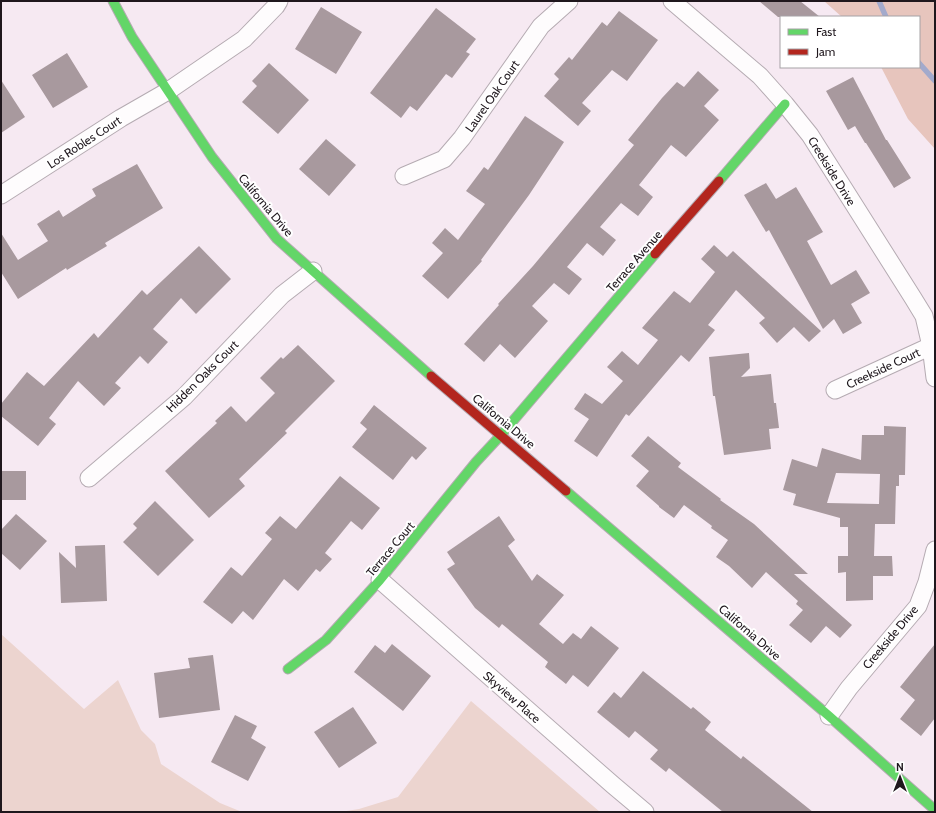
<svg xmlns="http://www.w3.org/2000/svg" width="936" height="813" font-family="Cabin,sans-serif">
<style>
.green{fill:#ecd4cf}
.forest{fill:#e7c5bd}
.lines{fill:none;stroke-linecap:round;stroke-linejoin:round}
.stream{stroke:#a3aacc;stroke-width:5.5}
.building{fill:#a8999e;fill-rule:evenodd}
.street-casing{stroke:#b5abb2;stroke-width:19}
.fast-casing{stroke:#b5abb2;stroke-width:11}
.jam-casing{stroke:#b5abb2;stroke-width:11}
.street{stroke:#fefcfd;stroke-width:17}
.fast{stroke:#63d668;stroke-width:9}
.jam{stroke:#b3261e;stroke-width:9}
.labels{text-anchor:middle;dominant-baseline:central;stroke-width:4;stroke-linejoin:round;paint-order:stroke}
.street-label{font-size:12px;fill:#1f171d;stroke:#fff}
</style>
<rect width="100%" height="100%" fill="#f6e9f2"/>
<path class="green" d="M1 634 84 709 118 680 141 730 155 744 161 764 220 803 242 812H1Z
M471 701 600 812H340L359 809 398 797Z"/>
<path class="forest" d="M824 1H935V149L908 119 881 67H919V17H842Z"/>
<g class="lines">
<path class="stream" d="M879 1 886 17
M919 63 935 81"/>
</g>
<path class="building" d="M759 1H800L820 17H778Z
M321 7 362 32 336 74 295 49Z
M436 8 476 39 466 52 470 54 452 78 446 74 417 111 410 106 401 118 370 93Z
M619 11 658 40 627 81 612 70 582 103 591 111 578 126 544 96 559 79 554 74 569 57 572 60 602 22 607 26Z
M67 53 88 87 53 108 32 75Z
M269 63 309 100 278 134 242 102 257 86 252 81Z
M698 71 719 90 704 106 719 120 686 157 671 145 639 185 653 197 638 216 621 203 600 227 616 240 603 256 587 243 567 267 582 279 569 295 554 283 532 306 548 321 515 358 500 344 484 362 464 344 499 305 498 304 533 266 634 145 628 140 662 98 677 82 684 87Z
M853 77 886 140H887L911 178 894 188 866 143H865L855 126 848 130 826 91Z
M1 80 25 117 1 133Z
M525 116 564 142 529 195 481 260 482 261 448 299 422 276 443 253 432 243 445 228 458 240 485 204 466 191 484 167 488 170Z
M326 139 356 165 329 196 299 169Z
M137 164 163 208 105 243 107 246 67 270 66 268 18 299 1 272V233L18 260 48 241 37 224 59 210 63 217 96 196 92 189Z
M766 183 776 199 796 187 823 232 807 241 831 285 856 270 870 293 851 304 862 323 843 334 834 319 823 329 769 230 766 232 744 195Z
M714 245 727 257 733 251 821 331 809 342 794 327 777 343 759 323 765 318 736 290 708 325 715 330 689 362 681 355 629 416 626 414 597 457 574 441 589 419 574 409 585 393 602 404 623 381 607 367 622 351 638 365 658 340 642 328 674 291 690 303 715 272 701 259Z
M199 246 231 279 196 314 181 298 153 329 168 342 148 364 140 356 115 383 121 388 104 406 78 381 49 418 56 424 38 446 1 416V404L27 372 44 386 94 333 98 338 142 290 147 295Z
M298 345 335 381 285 431 287 433 239 479 245 486 209 518 165 471 217 423 215 421 231 406 246 422 275 393 260 378 281 357 283 359Z
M749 353 750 368 741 377 771 374 774 403H776L779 428 769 429 771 449 724 455 715 396H713L709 357Z
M374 405 427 448 416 460 412 456 393 480 352 447 367 429 360 423Z
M884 426 906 427 905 475H899V486H896L895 524H875L874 556H892L893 576H873V600L846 601V572L838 573V556H848V527H840V518L793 505 796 494 783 490 792 459 817 467 822 448 861 460 862 435H884ZM836 473 880 474 879 504 827 503Z
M648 436 681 463 678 467 721 499 720 500 754 524 808 574H794L852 625 840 638 826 626 811 643 789 625 803 610 796 604 798 601 766 572 752 588 729 566 716 557 728 540 711 528 712 526 684 505 674 518 659 507V506L636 486 649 471 631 456Z
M1 471H26V500H1Z
M340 476 380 508 362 530 351 521 325 553 332 559 320 572 316 569 298 591 284 579 253 620 243 611 232 624 203 602 231 567 242 576 272 539 265 533 280 516 296 529Z
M155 501 194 540 158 576 123 542 137 528 133 524Z
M16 514 47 541 20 570 1 553V530Z
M499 516 515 540 508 546 532 581 537 574 564 595 539 624 563 644 573 633 581 639 591 626 619 648 588 687 573 675 566 684 545 667 548 662 502 624 499 628 475 608 447 569 455 564 447 552Z
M105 545 107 601 61 603 59 552 76 568 75 546Z
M392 644 431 676 403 711 354 672 375 645 385 653Z
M935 644V718L921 736 900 719 915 700 900 687Z
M213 655 220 710 159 718 154 673 190 668 188 658Z
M643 671 691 709 693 707 711 722 705 730 741 759 743 756 813 812H723L669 768 666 772 650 759 658 750 635 731 629 738 597 712 614 692 621 698Z
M353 707 377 743 339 768 314 732Z
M235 715 257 726 251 738 266 747 248 781 211 762Z"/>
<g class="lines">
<g class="street-casing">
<path id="street" d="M672 1 760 76 785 104 810 135 913 298 924 316 931 346 935 378
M404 176 444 159 462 138 541 26 569 1
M1 195 121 118 168 91 244 39 276 6 279 1
M835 390 931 346
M89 478 184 397 282 295 313 271
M380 580 613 785 645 812
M829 716 849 688 918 606 927 582 935 550"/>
</g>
<g class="fast-casing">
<path id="fast" d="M113 1 132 37 212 157 277 239 431 376
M719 181 785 104
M566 491 829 716 935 810
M288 669 326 640 380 580 476 462 501 435 655 254"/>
</g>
<g class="jam-casing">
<path id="jam" d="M655 254 719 181
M431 376 566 491"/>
</g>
<use href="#street" class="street"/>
<use href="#fast" class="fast"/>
<use href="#jam" class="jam"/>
</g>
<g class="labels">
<g class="street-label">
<text transform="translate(492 96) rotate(-55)">Laurel Oak Court</text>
<text transform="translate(84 142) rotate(-33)">Los Robles Court</text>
<text transform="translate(832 171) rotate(58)">Creekside Drive</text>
<text transform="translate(266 205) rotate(50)">California Drive</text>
<text transform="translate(634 261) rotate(-49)">Terrace Avenue</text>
<text transform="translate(883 368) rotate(-25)">Creekside Court</text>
<text transform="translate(202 376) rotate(-45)">Hidden Oaks Court</text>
<text transform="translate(504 421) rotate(40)">California Drive</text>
<text transform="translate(390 549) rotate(-50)">Terrace Court</text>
<text transform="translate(750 632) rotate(41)">California Drive</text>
<text transform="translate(890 637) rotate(-50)">Creekside Drive</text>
<text transform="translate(512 697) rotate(41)">Skyview Place</text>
</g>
</g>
<rect width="936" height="813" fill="none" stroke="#1f171d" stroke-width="4"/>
<rect x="780" y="16" width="140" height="52" fill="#ffffff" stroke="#a5a2a5"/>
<rect x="788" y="29" width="20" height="6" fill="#63d668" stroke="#a5a2a5"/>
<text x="816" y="36" font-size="12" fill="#1f171d">Fast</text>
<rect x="788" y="49" width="20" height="6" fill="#b3261e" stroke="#a5a2a5"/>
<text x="816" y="56" font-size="12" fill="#1f171d">Jam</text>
<g transform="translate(900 777)" stroke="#ffffff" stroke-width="3" paint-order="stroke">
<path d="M0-3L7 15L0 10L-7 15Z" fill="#1f171d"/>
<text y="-6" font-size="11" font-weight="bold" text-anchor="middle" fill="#1f171d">N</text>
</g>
</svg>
